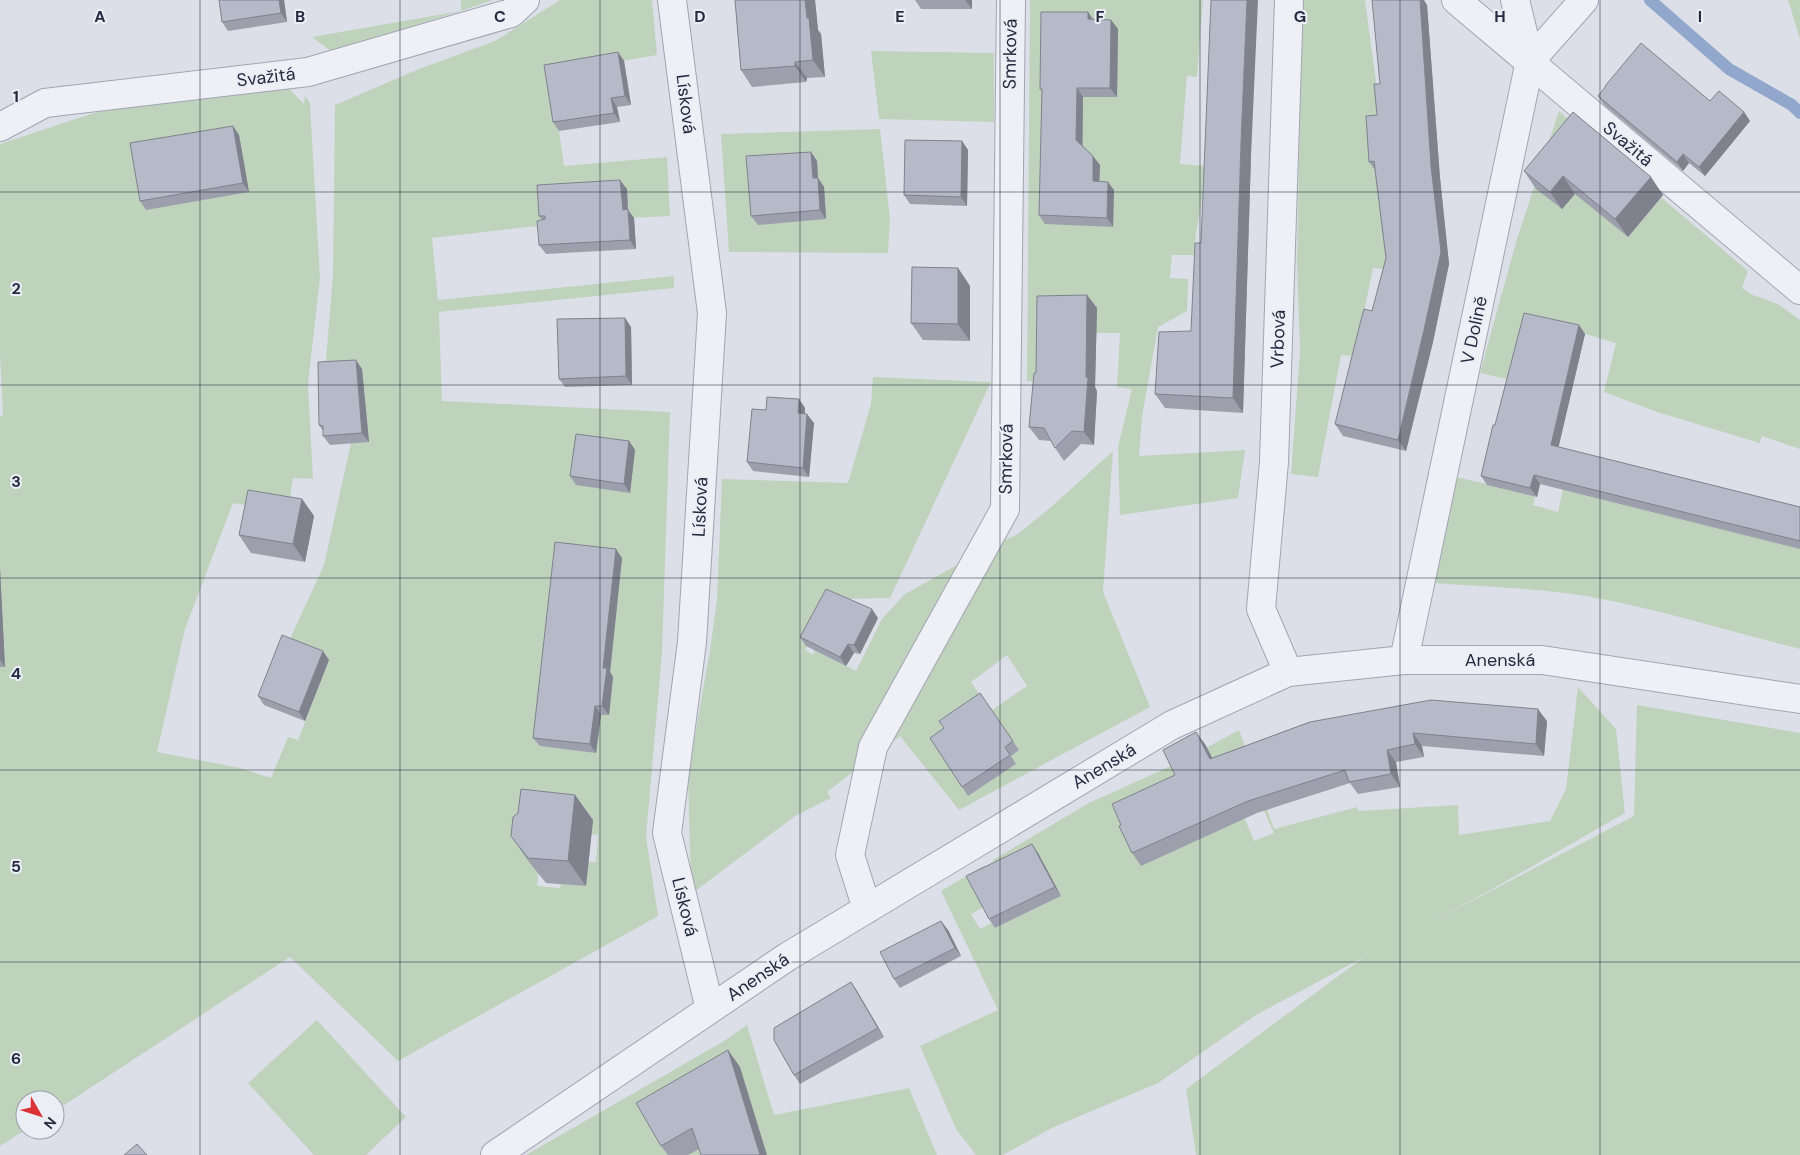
<svg xmlns="http://www.w3.org/2000/svg" width="1800" height="1155" font-family="'DM Sans',sans-serif">
<style>
.green{fill:#bfd3bc;fill-rule:evenodd}
.lines{fill:none;stroke-linecap:round;stroke-linejoin:round}
.stream{stroke:#92a7cc;stroke-width:12}
.minor-casing{stroke:#a1a5b2;stroke-width:30}
.minor{stroke:#eff0f6;stroke-width:28}
.wall{fill:#9da0ac}
.shaded-wall{fill:#7f828c}
.building{fill:#b6bac8;stroke:#7f828c}
.grid{fill:none;stroke:#242b40;stroke-width:1;stroke-opacity:0.55}
.labels{text-anchor:middle;dominant-baseline:central;stroke-width:4;stroke-linejoin:round;paint-order:stroke}
.street-label{font-size:18px;fill:#242b40;stroke:#ebeef5}
.grid-label{font-size:16px;text-anchor:middle;font-weight:bold;fill:#242b40;stroke:#ebeef5;stroke-width:4;stroke-linejoin:round;paint-order:stroke}
</style>
<rect width="100%" height="100%" fill="#dcdfe8"/>
<path class="green" d="M461 0H493L461 11 331 51 312 37 461 11Z
M560 0H652L657 55 551 73 564 166 667 157 670 216 629 218 627 189 545 225 432 238 438 300 674 276V288L439 312 442 401 670 412 662 653 646 837 658 916 398 1061 290 957 55 1111V1100H25V1130L0 1146V416L3 415 0 354V144L91 114 187 89 279 78 304 104 305 95 310 103 320 278 308 384 313 479 293 478 288 512 233 503 185 629 157 752 240 768 271 778 288 737 298 740 329 660 288 643 324 565 351 443 325 371 333 275 335 105 419 69 495 41ZM591 834 598 835 596 862H588L586 886 561 884 560 888 537 886 539 867Z
M1030 0H1203L1197 77 1187 76 1180 164 1208 166 1196 234 1194 255H1172L1170 278 1188 279 1187 311 1158 327 1142 417 1139 456 1245 450 1238 498 1120 515 1118 447 1132 389 1117 387 1120 333H1090L1045 382 1027 381Z
M1304 0H1365L1378 96 1394 270 1373 268 1355 356 1341 355 1318 477 1291 474 1300 351 1297 262 1300 102Z
M1788 0H1800V39Z
M871 51 994 53V122L879 119Z
M1559 111 1748 271 1742 288 1753 295 1778 304 1800 320V449L1762 436 1760 443 1657 412 1604 392 1616 343 1585 334 1515 381 1480 373 1516 242Z
M880 129 890 219 888 253 729 252 721 134Z
M873 377 991 382 890 598 840 599 827 608 805 650 813 655 815 650 856 671 882 619 905 594 984 550 1018 534 1051 507 1113 451 1103 592 1150 707 959 810 900 736 827 792 831 798 795 816 694 892 691 888 688 775 710 650 717 600 722 479 848 483 871 404ZM1007 655 1027 686 992 710 1019 750 1011 756 1016 764 936 746 985 703 971 682Z
M1553 446 1587 454 1578 493 1800 548V649C1729 631 1658 609 1586 596 1537 588 1485 587 1435 583L1452 476 1535 495 1533 505 1558 512 1566 475Z
M1578 687 1616 729 1625 813 1496 887 1424 926 1634 816 1637 705 1800 733V1155H1196L1186 1089 1364 957 1256 1015 1158 1083 1054 1127 1003 1155H976L956 1129 920 1046 998 1010 941 891 985 865 991 876 984 907 971 914 980 929 992 923 995 928 1061 896 999 872 993 860 1089 803 1173 765 1241 810 1254 841 1274 833 1242 762 1219 771 1206 748 1239 730 1274 829 1357 807 1358 811 1458 805 1459 835 1550 821 1566 789Z
M317 1020 406 1117 366 1155H314L248 1083Z
M747 1025 774 1115 909 1088 937 1155H526L724 1041Z"/>
<g class="lines">
<path class="stream" d="M1650 0 1729 69 1792 105 1800 113"/>
<g class="minor-casing">
<path id="minor" d="M672 0 712 313 692 642 667 833 710 1009
M1456 0 1800 290
M1530 61 1584 0
M0 127 45 103 308 72 511 13 525 0
M1404 660 1530 61 1515 0
M1288 672 1261 609 1274 462 1289 0
M867 909 850 855 873 747 1005 509 1011 0
M495 1155 787 957 1172 725 1288 672 1404 660H1542L1800 699"/>
</g>
<use href="#minor" class="minor"/>
</g>
<path class="wall" d="M284 0 287 22 228 31 222 22Z
M735 0H815L818 30 821 34 825 77 807 78 806 82 752 87 741 70Z
M915 0H972V9H921Z
M1427 5 1440 178 1449 264 1433 342 1406 451 1343 436 1335 424 1372 311 1386 258 1375 170 1369 162 1377 115 1380 84Z
M1088 12 1093 19 1111 20 1118 29 1117 97H1083V146L1100 165 1099 181 1114 190 1113 227 1045 224 1039 215 1042 91 1040 89Z
M618 52 624 61 631 105 617 107 620 122 559 131 553 122Z
M1598 96 1710 101 1744 112 1750 121 1705 176 1689 163 1683 171 1604 105Z
M1573 112 1663 195 1628 237 1575 194 1562 209 1536 189 1524 171Z
M233 126 239 135 249 192 146 210 140 201Z
M962 141 968 150 967 206 910 204 904 195Z
M811 152 817 161 818 178 824 187 826 219 758 225 751 216Z
M1251 156 1243 413 1165 408 1155 394 1191 331Z
M627 189 628 210 634 218 636 249 546 254 539 245 542 220 539 216Z
M958 268 970 286V341L923 340 911 323Z
M1087 295 1097 308 1095 387 1097 391 1094 445 1081 444 1064 461 1055 448 1051 441 1039 440 1029 427 1036 373Z
M625 318 631 327 632 385 565 387 559 379Z
M1579 325 1585 334 1558 447 1800 507V549L1540 484 1537 497 1487 485 1481 476 1495 425Z
M362 369 369 442 330 445 323 436V431L319 425Z
M799 399 805 408V414L814 423 809 477 753 471 747 462 766 410Z
M629 441 635 450 630 493 576 485 570 476Z
M302 499 314 516 305 562 251 553 239 535Z
M622 558 610 672 613 677 609 715H601L596 753 540 746 533 738Z
M0 569 5 667H0Z
M878 618 860 654 854 653 846 666 806 646 800 637Z
M329 660 305 721 264 705 258 696Z
M980 693 1019 750 1011 756 1016 764 968 796 930 738 944 728Z
M1547 721 1544 756 1422 746 1424 757 1396 762 1400 787 1358 794 1350 783 1257 813 1141 866 1132 853 1121 825 1175 775 1205 744 1212 758 1310 722Z
M575 795 593 820 586 886 546 883 529 862 511 836Z
M1038 853 1061 896 995 928 989 919Z
M948 930 961 956 900 988 894 979Z
M851 982 857 991 884 1037 800 1084 794 1075Z
M740 1067 699 1149 688 1155H668L661 1146Z"/>
<path class="shaded-wall" d="M279 0H284L287 22 281 13Z
M805 0H815L818 30 821 34 825 77 813 60Z
M965 0H972V9Z
M1247 0H1258L1251 156 1243 413 1233 398 1241 142Z
M1420 0H1424L1427 5 1440 178 1449 264 1433 342 1406 451 1398 440 1431 166Z
M1088 12 1094 21 1088 19Z
M1111 20 1118 29 1117 97 1110 88Z
M618 52 624 61 631 105 625 96Z
M795 62 807 78 806 82 795 66Z
M1077 88 1083 97 1082 149 1076 140Z
M611 98 617 107 620 122 614 113Z
M1744 112 1750 121 1705 176 1699 167Z
M233 126 239 135 249 192 243 183Z
M962 141 968 150 967 206 961 197Z
M811 152 817 161 818 178 824 187 826 219 820 210 813 178Z
M1683 154 1689 163 1683 171 1677 162Z
M1093 156 1100 165 1099 190 1093 181Z
M1563 176 1575 194 1562 209 1550 192Z
M1651 177 1663 195 1628 237 1615 219Z
M620 180 627 189 628 210 634 218 636 249 630 240 623 210Z
M1108 182 1114 190 1113 227 1107 218Z
M958 268 970 286V341L958 324Z
M1087 295 1097 308 1095 387 1097 391 1094 445 1084 432Z
M625 318 631 327 632 385 626 376Z
M1579 325 1585 334 1557 454 1551 445Z
M356 360 362 369 369 442 362 433Z
M799 399 805 408 804 422 798 413Z
M807 414 814 423 809 477 803 468Z
M629 441 635 450 630 493 624 484Z
M1534 475 1540 484 1537 497 1530 488Z
M302 499 314 516 305 562 293 544Z
M616 549 622 558 610 672 613 677 609 715 602 706 603 668Z
M0 569 5 667 0 660Z
M872 609 878 618 860 654 854 645Z
M848 644 854 653 846 666 840 657Z
M323 651 329 660 305 721 299 712Z
M595 706 601 715 596 753 590 744Z
M1538 709 1547 721 1544 756 1536 744Z
M1196 732 1205 744 1219 771 1210 759Z
M1413 733 1422 746 1424 757 1415 744Z
M1387 750 1396 762 1400 787 1391 774Z
M575 795 593 820 586 886 568 861Z
M1032 844 1038 853 1061 896 1055 887Z
M941 921 948 930 961 956 955 948Z
M851 982 857 991 884 1037 878 1028Z
M728 1050 740 1067 767 1155H760Z"/>
<path class="building" d="M219 0H279L281 13 222 22Z
M735 0H805L807 18H809L813 60 795 62V66L741 70Z
M1211 0H1247L1241 142 1233 398 1155 394 1159 332 1191 331 1195 243H1201Z
M1372 0H1420L1431 166 1441 252 1424 330 1398 440 1335 424 1360 324 1364 309 1372 311 1386 258 1374 161 1369 162 1366 116 1377 115 1374 84H1380Z
M1041 12H1088V19L1111 20 1110 88H1077L1076 140 1093 156V181L1108 182 1107 218 1039 215 1042 89H1040Z
M1641 43 1710 101 1719 91 1744 112 1699 167 1683 154 1677 162 1598 96 1606 86H1605Z
M618 52 625 96 611 98 614 113 553 122 544 65Z
M1573 112 1651 177 1615 219 1563 176 1550 192 1524 171Z
M233 126 243 183 140 201 130 143Z
M905 140 962 141 961 197 904 195Z
M811 152 813 178H818L820 210 751 216 746 156Z
M620 180 623 210 628 209 630 240 539 245 537 221 545 219V216H539L537 185Z
M912 267 958 268V324L911 323Z
M1087 295 1086 377 1088 378 1084 432 1072 431 1055 448 1044 428 1029 427 1034 373H1036L1037 296Z
M1524 313 1579 325 1551 445 1800 507V541L1534 475 1530 488 1481 476 1493 425H1495Z
M625 318 626 376 559 379 557 319Z
M356 360 362 433 323 436V426L319 425 318 362Z
M767 397 799 399 798 413 807 414 803 468 747 462 752 409 766 410Z
M576 434 629 441 624 484 570 476Z
M248 490 302 499 293 544 239 535Z
M555 542 616 549 603 668H607L602 706H595L590 744 533 738Z
M826 589 872 609 854 645 848 644 840 657 800 637Z
M282 635 323 651 299 712 258 696Z
M980 693 1013 741 1005 747 1010 755 962 787 930 738 944 728 939 721Z
M1431 700 1538 709 1536 744 1413 733 1415 744 1387 750 1391 774 1349 782 1345 770 1248 801 1132 853 1119 826 1121 825 1112 804 1175 775 1163 750 1196 732 1210 759 1310 722Z
M521 789 575 795 568 861 528 858 511 836 513 817 518 813Z
M1032 844 1055 887 989 919 966 876Z
M941 921 955 948 894 979 880 952Z
M851 982 878 1028 794 1075 774 1040V1028Z
M728 1050 760 1155H701L692 1128 661 1146 636 1103Z
M137 1144 147 1155H124Z"/>
<path class="grid" d="M200 0V1155M400 0V1155M600 0V1155M800 0V1155M1000 0V1155M1200 0V1155M1400 0V1155M1600 0V1155M0 192H1800M0 385H1800M0 578H1800M0 770H1800M0 962H1800"/>
<g class="labels">
<g class="street-label">
<text transform="translate(1010 54) rotate(-89)">Smrková</text>
<text transform="translate(266 77) rotate(-7)">Svažitá</text>
<text transform="translate(686 104) rotate(83)">Lísková</text>
<text transform="translate(1628 144) rotate(40)">Svažitá</text>
<text transform="translate(1474 330) rotate(-78)">V Dolině</text>
<text transform="translate(1278 339) rotate(-88)">Vrbová</text>
<text transform="translate(1006 459) rotate(-89)">Smrková</text>
<text transform="translate(700 507) rotate(-87)">Lísková</text>
<text x="1500" y="660">Anenská</text>
<text transform="translate(1104 766) rotate(-31)">Anenská</text>
<text transform="translate(685 907) rotate(76)">Lísková</text>
<text transform="translate(758 977) rotate(-34)">Anenská</text>
</g>
</g>
<g class="grid-label">
<text x="100" y="22">A</text>
<text x="300" y="22">B</text>
<text x="500" y="22">C</text>
<text x="700" y="22">D</text>
<text x="900" y="22">E</text>
<text x="1100" y="22">F</text>
<text x="1300" y="22">G</text>
<text x="1500" y="22">H</text>
<text x="1700" y="22">I</text>
<text x="16" y="102">1</text>
<text x="16" y="294">2</text>
<text x="16" y="487">3</text>
<text x="16" y="679">4</text>
<text x="16" y="872">5</text>
<text x="16" y="1064">6</text>
</g>
<g transform="translate(40 1115) rotate(129)"><circle r="24" fill="#ebeef5" stroke="#9ba0ad"/>
<path d="M0-4L9 19L0 12L-9 19Z" fill="#dc3236"/>
<text y="-8" font-size="14" font-weight="bold" text-anchor="middle" fill="#242b40">N</text>
</g>
</svg>
